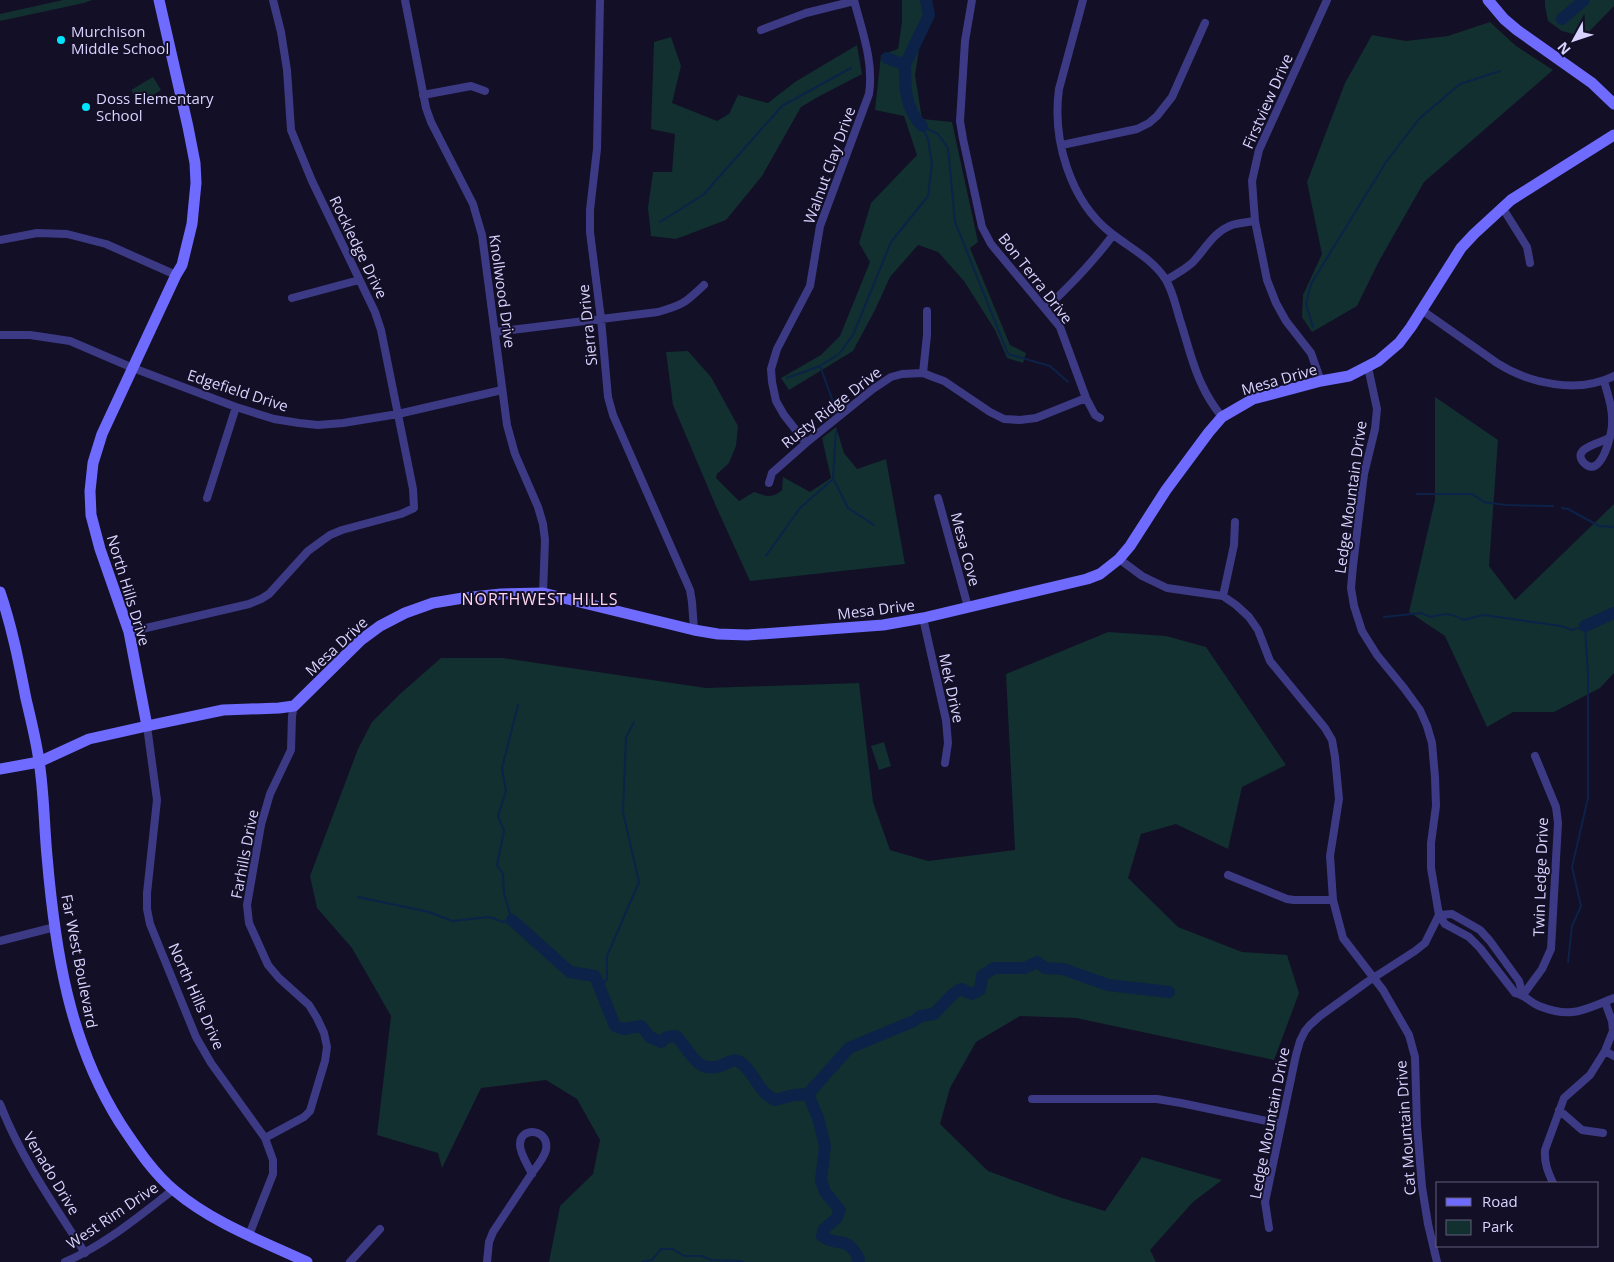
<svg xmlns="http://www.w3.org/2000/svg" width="1614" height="1262" font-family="'Open Sans',sans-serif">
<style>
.green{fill:#12302f}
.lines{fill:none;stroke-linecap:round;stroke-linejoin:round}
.stream{stroke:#0c2248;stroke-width:2}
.river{stroke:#0c2248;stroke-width:12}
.street{stroke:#3d3a85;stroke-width:8}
.secondary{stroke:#6f6bff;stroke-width:11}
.poi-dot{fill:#00e5ff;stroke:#130f26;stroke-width:2}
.labels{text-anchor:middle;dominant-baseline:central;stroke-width:4;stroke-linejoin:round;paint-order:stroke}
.poi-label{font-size:15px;fill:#d9d4ff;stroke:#130f26;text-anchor:start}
.street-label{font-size:15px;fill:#d9d4ff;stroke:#130f26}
.neighbourhood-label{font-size:16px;letter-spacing:1px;fill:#ffd6f0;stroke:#130f26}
</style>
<rect width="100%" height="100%" fill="#130f26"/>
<path class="green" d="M63 0H92L84 3 0 21V14Z
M902 0H927L915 75 922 119 952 122 978 242 970 248 1010 345 1026 353 1023 363 1007 358 995 330 964 281 938 252 918 245 890 277 875 310 853 351 789 390 781 378 821 355 840 336 870 262 859 243 871 203 917 155 904 116 875 110 881 55 898 49 902 22Z
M1545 0H1614V6L1584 37 1562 31 1548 21 1545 6Z
M1490 22 1516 46 1553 70 1424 182 1378 263 1357 306 1312 332 1302 317 1303 295 1322 254 1307 182 1345 83 1372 35 1406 41 1448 36Z
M671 37 681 66 672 103 717 121 729 114 738 95 768 103 795 82 857 45 862 74 816 98 801 107 762 176 726 220 676 239 651 236 648 208 653 172H672L675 134 651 129 654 42Z
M153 77 161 90 139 104 131 90Z
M688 351 711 377 738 426 736 446 729 463 717 474 716 478 739 501 754 492C766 496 772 499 782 490L783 477 810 492 831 478 822 438 836 427 844 453 857 469 886 459 905 564 750 581 715 504 673 405 666 352Z
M1435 397 1498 440 1489 566 1515 600 1614 504V673L1600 688 1554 712H1513L1487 727 1445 636 1409 612 1435 500Z
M1108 632 1166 636 1206 647 1286 765 1242 787 1228 849 1176 824 1141 834 1128 878 1178 927 1242 952 1287 955 1299 993 1274 1060 1076 1018 1020 1016 976 1042 950 1088 940 1124 988 1171 1062 1198 1105 1211 1142 1157 1222 1180 1193 1202 1150 1250 1156 1262H549L560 1206 593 1174 600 1140 577 1099 546 1080 481 1088 442 1168 438 1153 377 1135 391 1016 352 948 317 908 310 876 358 749 372 722 400 694 441 658H503L706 688 859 683 873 802 890 850 928 861 1015 850 1006 674Z
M884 742 891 766 879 770 871 746Z"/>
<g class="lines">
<path class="stream" d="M923 127 938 134 948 148 955 222 1008 354 1050 366 1068 382
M660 222 703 195 782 106 851 68
M1313 327 1306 304 1311 284 1386 162 1419 119 1460 84 1500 71
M787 378 820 366
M835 407 820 366 839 354 853 335 891 242 928 196 932 164 928 139 922 126
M834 480 848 508 874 525
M1417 494H1472L1484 502 1506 505 1553 506
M1562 508 1568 509 1599 526 1614 527
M766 556 800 508 833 479 836 431
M1384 617 1421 613 1431 617C1445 613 1451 613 1464 620L1483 615 1561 626 1572 630 1585 626 1588 675V798L1572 867 1581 906 1572 926 1568 962
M358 897 429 912 452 921 489 917 503 922 512 920 504 894 503 874 497 865 504 831 498 816 506 791 502 768 518 705
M599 988 607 979V956L639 882 623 812 626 737 634 722
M642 1262 652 1260 661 1249H673L684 1256H702L711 1260 741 1261 743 1262"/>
<path class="river" d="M1562 19 1584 0
M887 58 905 65 929 15 926 0
M905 65C905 88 905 108 922 126
M1585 626 1614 613
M512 920 570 972 595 976 615 1026 623 1029 641 1026 650 1037 661 1042 667 1037 676 1036C691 1051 696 1075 723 1065 727 1063 734 1059 738 1061 749 1066 757 1085 765 1093 768 1096 772 1098 775 1100L794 1095 808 1094 818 1118 825 1146 821 1180 825 1192 840 1210 836 1219 824 1229 822 1236C838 1248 847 1234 859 1259L858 1262
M808 1094 849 1048 914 1021 920 1016 934 1014 953 994 961 989 972 994 980 990 982 976 994 968H1025L1037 962 1045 968 1063 969 1108 985 1169 992"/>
<path class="street" d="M405 0 426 108 431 122 473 204 477 218 482 235 507 425 515 454 538 507 543 524 545 540 543 593
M600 0 597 149 590 210V232L601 319 608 397 613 415 690 590 692 602 694 630
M972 0 965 41 960 121 963 139 982 227 991 244 1060 327 1086 398 1095 415 1100 418
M1083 0 1059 89C1052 139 1070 201 1111 233 1130 248 1153 259 1166 280 1173 292 1176 307 1180 320 1187 341 1192 365 1202 385 1207 396 1214 407 1222 417
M761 30 806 13 854 1
M423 95 471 86 485 91
M1062 145 1137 129 1149 123 1157 116 1172 97 1205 23
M1502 207 1527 247 1530 263
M0 240 37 233 67 234 106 244 176 275
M1166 280C1175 275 1184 270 1192 263 1205 250 1213 232 1232 225 1239 223 1248 222 1255 221
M292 298 359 280
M1046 308C1071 285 1093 262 1113 235
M1423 311 1497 363C1530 384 1578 394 1614 376
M495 332 658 312C683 305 685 303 704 285
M0 335H30L70 341 133 368 236 407 274 419 299 423 318 425 343 423 398 414 502 390
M923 373 927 335V311
M1321 381 1311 353 1286 321 1276 303 1267 280 1255 221 1252 181 1259 150 1327 0
M1604 381C1608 395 1613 409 1612 424 1612 434 1601 480 1584 463 1570 448 1602 443 1609 438
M806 443 784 415 776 401 772 382 771 369 777 349 810 286 820 226 869 94C874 62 862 31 854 0
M769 483 772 473 806 443 873 389 891 377 902 374 923 373 933 377 944 381 990 412 1004 419 1020 420 1036 418 1086 398
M207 498 236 407
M938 498 968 607
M1119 559 1142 576 1167 588 1223 596 1236 605 1249 617 1258 630 1270 661 1325 728 1332 740 1335 757 1339 799 1330 856 1333 900 1343 938 1383 990 1409 1035 1415 1057 1417 1125 1422 1187 1428 1224 1437 1262
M1223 596 1234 545 1235 522
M923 618 946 720 948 743 945 763
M129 632 249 604 261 599 269 594 308 551 330 535 342 530 401 514 414 508 413 489 381 330 375 312 312 181 291 130 287 70 281 32 273 0
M147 726 157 800 147 893V909L150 924 196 1037 211 1063 265 1138 273 1160V1174L249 1235
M1228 875 1287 899 1294 900H1333
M0 941 55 927
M1523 995 1519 981 1490 941 1480 930 1452 914 1439 915 1445 924 1469 937 1480 948 1515 993C1526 995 1529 1002 1539 1006 1572 1019 1583 1010 1614 998
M1523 995 1542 969 1551 949 1558 823 1556 807 1535 756
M1605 1051 1614 1056
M1032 1099H1157L1181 1103 1281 1124
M0 1104C21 1158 54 1205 85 1253
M1559 1110 1582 1130 1603 1133
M265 1138 304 1117 310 1111 325 1061 327 1047 324 1033 317 1018 309 1005 279 978 268 965 249 923 247 905 261 825 270 794 291 750 292 716 294 706
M1553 1183C1548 1172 1544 1163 1545 1150L1564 1098 1590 1075 1605 1051 1613 1031 1612 1021 1605 1002
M1269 1228 1265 1202 1296 1055 1300 1041 1305 1031 1310 1025 1320 1016 1367 982 1415 951 1425 943 1439 915 1431 868V843L1436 806 1435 777 1432 743 1427 726 1420 710 1404 688 1377 655 1362 631 1354 606 1351 588 1353 566 1364 474 1375 429 1377 409 1368 367
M65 1262C105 1245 139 1216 173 1190
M350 1262 380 1229
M487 1262 489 1242 493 1232C506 1212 519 1193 532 1173 537 1166 544 1158 546 1150 550 1128 519 1126 520 1145 520 1154 528 1165 532 1174"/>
<path class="secondary" d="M1488 0 1504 19 1517 30 1592 83 1614 104
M0 592C12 627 19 663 26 699 31 720 36 740 39 761 44 792 44 824 47 856 55 950 69 1042 120 1123 136 1147 153 1173 175 1191 213 1223 262 1241 307 1262
M147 726 129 632 100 549 91 515 90 491 93 463 102 434 176 275 182 265 192 224 196 183 195 163 188 127 159 0
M0 769 39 762 89 739 147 726 223 710 279 708 294 706 361 640 380 626 405 613 433 603 463 598 501 594 543 593 694 630 718 634 747 635 883 625 923 618 1087 579 1100 574 1119 559 1130 546 1166 490 1209 432 1222 417 1253 399 1321 381 1349 376 1378 361 1399 343 1411 327 1461 248 1474 234 1511 200 1614 135"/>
</g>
<g class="poi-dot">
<circle cx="61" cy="40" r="5"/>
<circle cx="86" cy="107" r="5"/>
</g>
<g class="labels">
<g class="poi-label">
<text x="71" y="31">Murchison<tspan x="71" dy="17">Middle School</tspan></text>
<text x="96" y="98">Doss Elementary<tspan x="96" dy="17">School</tspan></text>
</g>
<g class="street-label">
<text transform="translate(1267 101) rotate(-66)">Firstview Drive</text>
<text transform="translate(829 165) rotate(-70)">Walnut Clay Drive</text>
<text transform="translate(359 247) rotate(64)">Rockledge Drive</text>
<text transform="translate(1036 278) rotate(52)">Bon Terra Drive</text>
<text transform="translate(503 291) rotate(82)">Knollwood Drive</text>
<text transform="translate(587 325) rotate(-96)">Sierra Drive</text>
<text transform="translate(1279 379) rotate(-16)">Mesa Drive</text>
<text transform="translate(238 390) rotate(18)">Edgefield Drive</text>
<text transform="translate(831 407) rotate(-38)">Rusty Ridge Drive</text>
<text transform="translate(1350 497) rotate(-82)">Ledge Mountain Drive</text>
<text transform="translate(966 549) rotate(75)">Mesa Cove</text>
<text transform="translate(129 590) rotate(73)">North Hills Drive</text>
<text transform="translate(876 609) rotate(-7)">Mesa Drive</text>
<text transform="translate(336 646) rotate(-43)">Mesa Drive</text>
<text transform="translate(952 688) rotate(78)">Mek Drive</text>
<text transform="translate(244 854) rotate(-79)">Farhills Drive</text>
<text transform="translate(1540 877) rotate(-88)">Twin Ledge Drive</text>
<text transform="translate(80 961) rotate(79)">Far West Boulevard</text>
<text transform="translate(197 996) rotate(66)">North Hills Drive</text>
<text transform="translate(1269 1123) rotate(-79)">Ledge Mountain Drive</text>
<text transform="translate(1405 1128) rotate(-94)">Cat Mountain Drive</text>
<text transform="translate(52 1173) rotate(59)">Venado Drive</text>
<text transform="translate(112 1215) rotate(-34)">West Rim Drive</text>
</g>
<g class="neighbourhood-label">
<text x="540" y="599">NORTHWEST HILLS</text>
</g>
</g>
<rect x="1436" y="1182" width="162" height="65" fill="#130f26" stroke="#625e7d"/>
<rect x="1446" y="1198" width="25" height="8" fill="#6f6bff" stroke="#625e7d"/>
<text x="1482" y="1207" font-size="15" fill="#d9d4ff">Road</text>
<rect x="1446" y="1220" width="25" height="15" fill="#12302f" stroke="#625e7d"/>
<text x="1482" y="1232" font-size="15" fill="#d9d4ff">Park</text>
<g transform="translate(1574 40) rotate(230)" stroke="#130f26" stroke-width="4" paint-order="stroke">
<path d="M0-4L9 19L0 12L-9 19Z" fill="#d9d4ff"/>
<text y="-8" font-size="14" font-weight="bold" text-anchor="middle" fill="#d9d4ff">N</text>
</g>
</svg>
